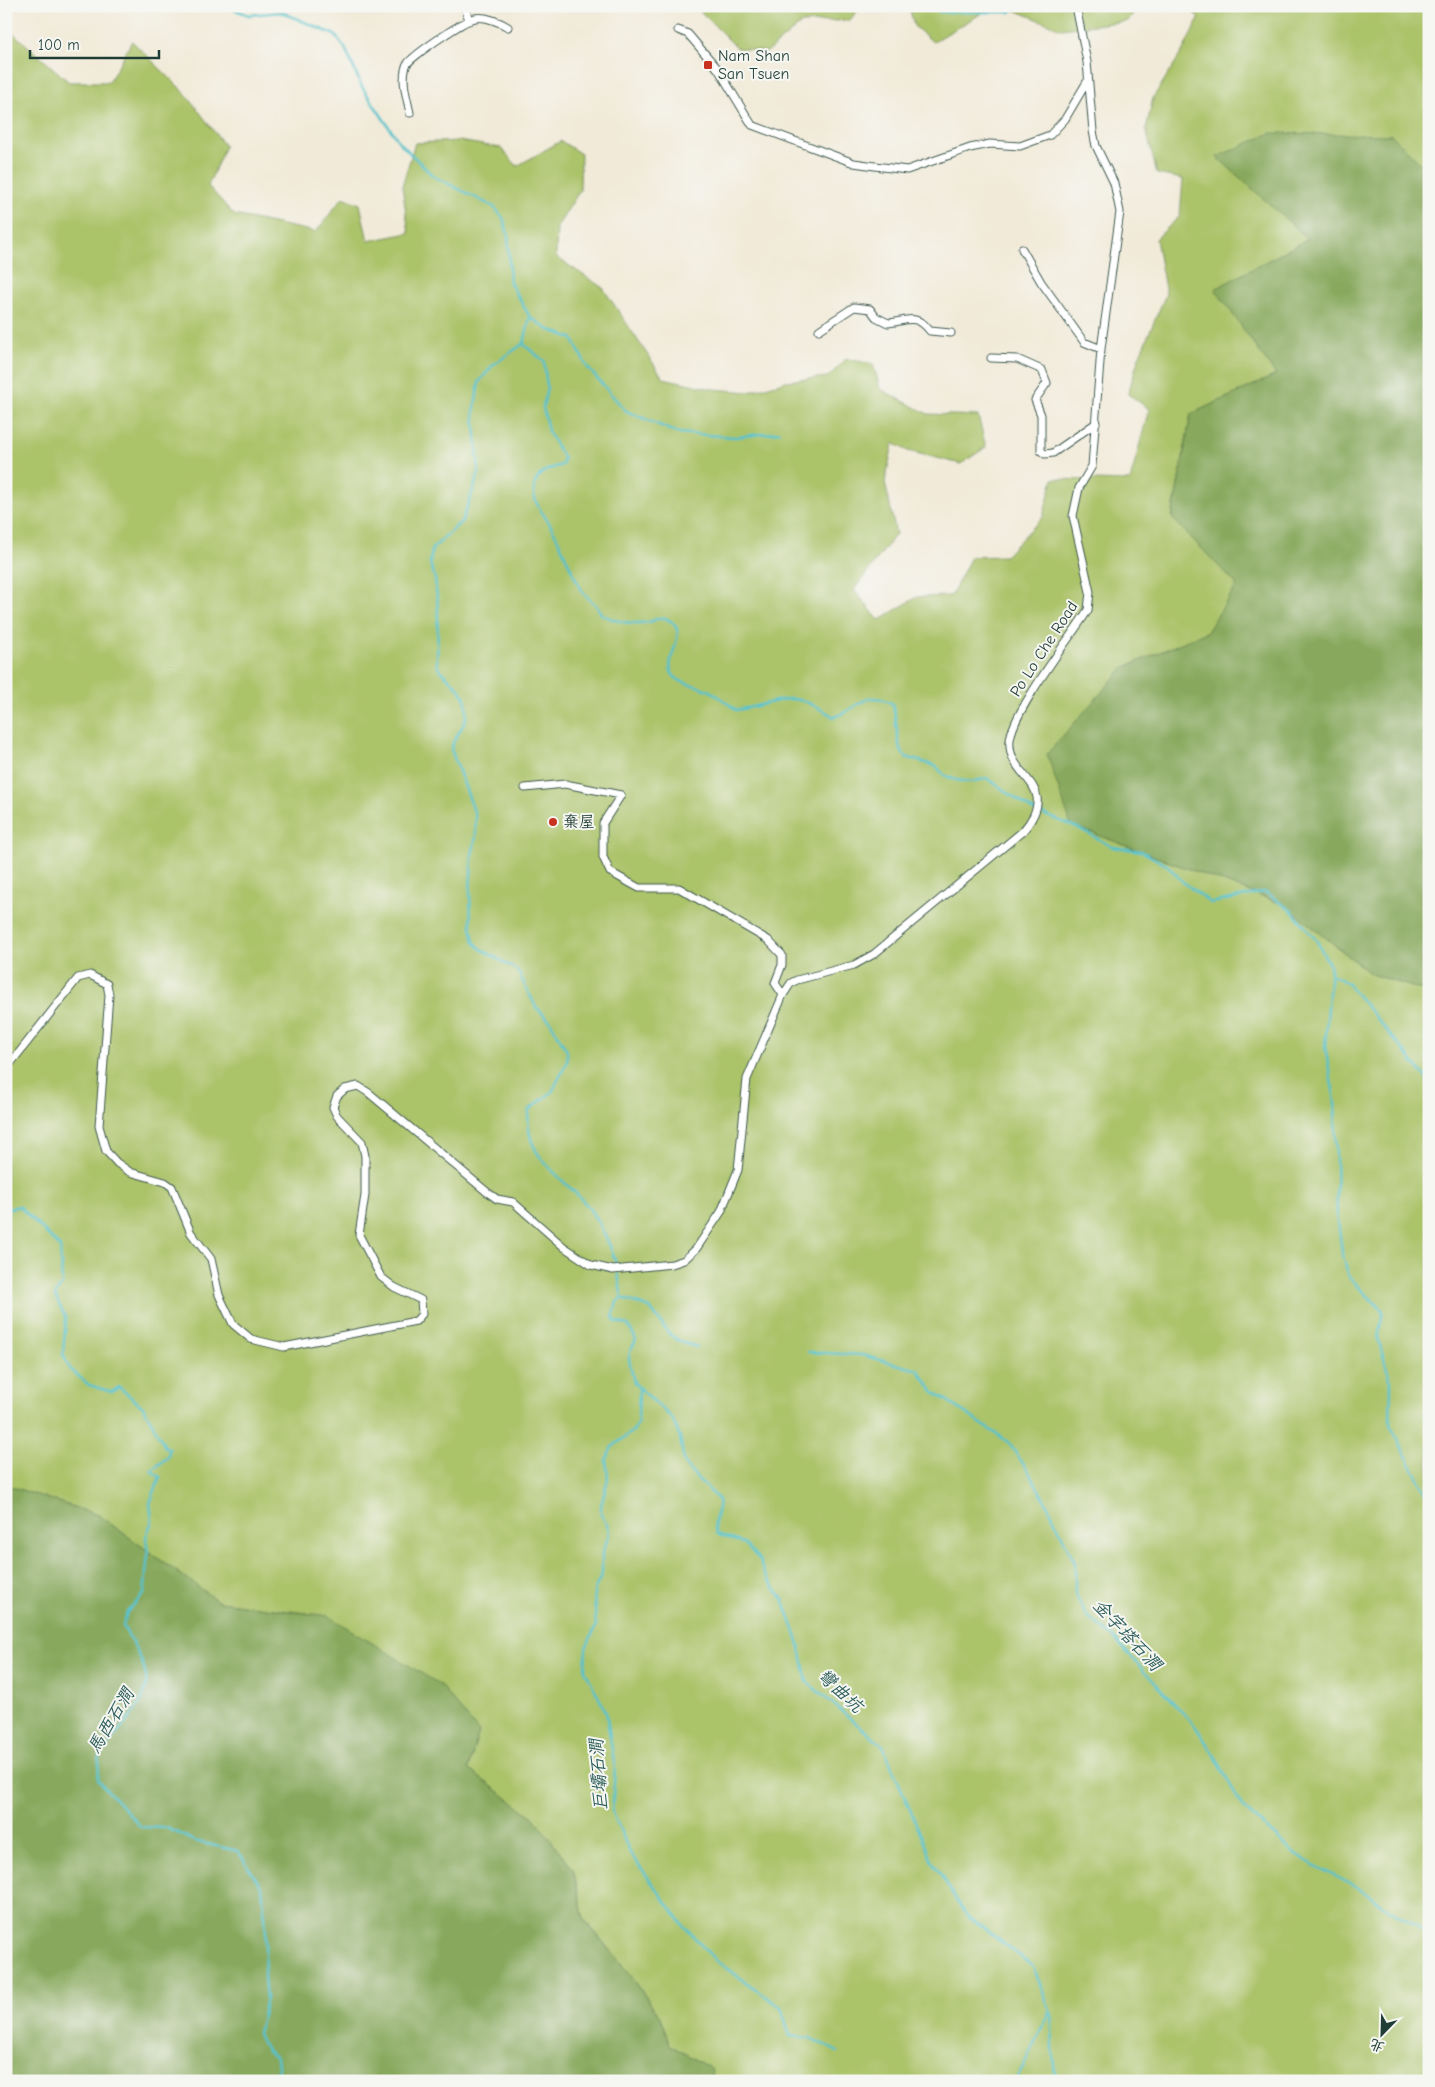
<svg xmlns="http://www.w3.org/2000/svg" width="1435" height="2087" font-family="'Comic Neue','LXGW WenKai TC',sans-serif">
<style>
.green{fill:#abc369;stroke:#65804e}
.forest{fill:#88a95d;stroke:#547348}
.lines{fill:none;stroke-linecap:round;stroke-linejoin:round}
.stream{stroke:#55c2cc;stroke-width:2.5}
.minor-casing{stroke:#3e574d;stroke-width:9}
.minor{stroke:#fff;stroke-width:7}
.poi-dot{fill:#c8321e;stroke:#f6f6f2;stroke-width:2}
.labels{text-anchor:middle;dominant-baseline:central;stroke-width:4;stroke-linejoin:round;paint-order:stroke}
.poi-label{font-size:16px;fill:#1f3d34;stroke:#f6f6f2;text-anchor:start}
.street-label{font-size:16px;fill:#1f3d34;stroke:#f6f6f2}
.water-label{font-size:18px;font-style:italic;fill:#2c5e5a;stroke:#f6f6f2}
</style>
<rect width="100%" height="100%" fill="#f6f6f2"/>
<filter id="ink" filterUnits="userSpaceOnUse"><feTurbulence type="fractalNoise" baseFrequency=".02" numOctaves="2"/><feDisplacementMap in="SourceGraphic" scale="10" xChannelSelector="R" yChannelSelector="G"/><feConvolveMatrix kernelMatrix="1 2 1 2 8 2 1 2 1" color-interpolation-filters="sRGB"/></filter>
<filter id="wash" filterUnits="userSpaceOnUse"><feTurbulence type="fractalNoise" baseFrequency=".0096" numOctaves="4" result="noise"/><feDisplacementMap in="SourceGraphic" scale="20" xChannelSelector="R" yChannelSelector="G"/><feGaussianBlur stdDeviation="1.12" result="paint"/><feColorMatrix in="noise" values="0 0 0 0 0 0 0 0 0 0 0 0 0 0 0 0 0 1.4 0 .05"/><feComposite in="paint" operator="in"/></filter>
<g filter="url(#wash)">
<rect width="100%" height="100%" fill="#f1ead8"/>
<path class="green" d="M695 6H861L850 20 802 23 767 52 737 48Z
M909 6H994L933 42 914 26Z
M1005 6H1138L1128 21 1061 29Z
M1189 6H1429V172L1392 135 1218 157 1309 239 1276 375 1191 414 1172 517 1238 585 1207 632 1123 668 1071 825 1285 905 1371 974 1429 992V2081H714L711 2069 670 2045 660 2017 629 1973 584 1919 573 1869 533 1817 468 1769 479 1732 328 1616 219 1602 98 1515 6 1485V27L69 82H109L132 41 186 94 225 146 208 186 234 215 316 232 343 197 360 204 368 241 409 233 402 186 415 143 459 141 501 148 517 166 561 141 581 154 580 190 557 227 556 257 603 288 663 378 713 389 749 392 786 381 828 377 846 359 873 364 880 389 928 414 978 416 986 447 961 464 908 451 893 443 885 482 896 534 854 590 879 620 917 597 951 596 971 557 1005 556 1043 517 1053 479 1130 481 1149 409 1128 394 1139 357 1166 294 1156 239 1180 216 1183 179 1157 174 1146 129 1153 98 1182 52 1199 19Z"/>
<path class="forest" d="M1271 133 1392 135 1429 172V992L1371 974 1285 905 1071 825 1047 754 1123 668 1207 632 1237 585 1172 518 1191 414 1276 375 1215 289 1308 239 1217 157Z
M6 1485 98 1515 219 1602 328 1616 439 1684 479 1732 468 1769 533 1817 573 1869 584 1920 629 1973 660 2017 670 2045 711 2069 714 2081H6Z"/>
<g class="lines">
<path class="stream" d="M225 6 249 15 281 12 335 35 345 48 362 87 399 142 433 176 494 207 503 218 508 234 510 283 530 317 547 329 572 338 587 367 626 411 678 433 735 437 780 432
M929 6 940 12H1010L1017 6
M530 317 524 343 493 365 479 382 474 412 479 473 462 521 432 549 430 563 435 579 438 607 437 665C448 684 471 687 466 717 464 729 453 737 451 749L475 814 476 836 472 855 470 892 471 926 474 942 481 949 517 970 536 1007 550 1021 567 1051V1062L552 1092 529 1110C522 1160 564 1175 589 1208 601 1225 611 1245 616 1264
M523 344 544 361 547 387 543 407 548 431 564 459 562 465C549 469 537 472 534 487 531 501 546 517 552 528 564 549 571 574 584 594 590 601 599 605 601 614 616 622 631 625 649 622 655 620 661 616 667 619 693 631 661 659 673 675 681 685 698 685 708 690 718 695 728 704 736 710 786 703 786 686 834 717 861 708 864 688 893 704L900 750 906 757 936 766 944 775 956 780 972 782 987 778 1032 810 1078 828 1113 847 1141 851 1168 866 1183 882 1211 903 1265 892 1292 911 1317 941 1331 968 1325 1047 1335 1101 1337 1214 1342 1252 1349 1277 1383 1311 1378 1339 1391 1382 1390 1425 1429 1499
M1331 974 1347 983 1429 1081
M6 1206 9 1209 19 1206 60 1247 62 1284 55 1296 66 1318 63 1354 70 1369 89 1385 112 1392 119 1387 144 1408 165 1447 169 1448 168 1457 151 1471 160 1477 150 1503 152 1521 146 1537 148 1554 144 1594 127 1612 123 1626C131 1641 141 1655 145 1671 154 1705 113 1730 100 1757 98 1764 99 1774 98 1780L141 1827 167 1828 194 1841 238 1851 262 1888 266 1929 264 1977 266 1998 258 2034 266 2050 277 2058 279 2074 288 2081
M618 1274 622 1298
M622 1298 617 1302 613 1317 616 1322 628 1325 636 1340 630 1351 629 1359 634 1383 672 1418 680 1437 684 1462 688 1469 718 1499C721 1512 710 1521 717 1534L745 1544 760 1560 763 1572 783 1599 799 1644 807 1682 883 1746 932 1861 966 1915 1033 1966 1050 2010 1016 2081
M622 1298 650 1308 669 1334 681 1342 697 1347
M808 1352 862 1355 918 1370 933 1391 1008 1442 1029 1472 1050 1510 1075 1563V1594L1087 1616 1111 1635 1196 1727 1218 1761 1242 1807 1297 1856 1358 1888 1429 1935
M639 1389 638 1421 634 1430 612 1447 606 1460 608 1478 601 1506V1514L608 1527 609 1535 602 1552V1574L594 1591 596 1626 586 1648 585 1670 606 1712 615 1768 612 1811 630 1853 684 1926 716 1961 781 2007 790 2036 810 2038 838 2052
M1051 2012 1055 2081"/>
</g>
</g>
<g filter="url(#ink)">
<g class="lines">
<g class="minor-casing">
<path id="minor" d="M465 6 469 21
M678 30 688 34 718 69 752 125 854 163 875 166 907 170 970 148 990 144 1020 146 1050 135 1065 119 1088 80
M410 113C407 98 401 81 406 66 408 58 465 20 475 18 485 16 500 22 508 27
M1022 249 1041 282 1084 342 1101 349
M819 330 854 307 870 309 876 317 888 323C907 321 916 313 930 331L951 333
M991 358 1017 359 1042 370 1047 383 1035 400 1041 415V451L1045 454 1053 453 1096 423
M525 788 565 784 621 795 603 823V857L610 872 639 888H679L768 940 782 955V965L775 983 783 995
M6 1069 78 978 90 975 107 984 109 995 99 1126 106 1151 117 1163 130 1172 165 1182 172 1187 191 1233 211 1259 219 1295 233 1324 251 1339 284 1347 416 1321 422 1314 421 1300 394 1287 381 1277 359 1235 365 1195V1156L362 1142 337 1116 333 1107 337 1096 345 1089 358 1086 369 1093 487 1192 497 1199 513 1202 564 1247 591 1265 613 1270 672 1264 684 1260 696 1249 721 1212 738 1170 747 1079 783 995 791 983 797 980 854 965 874 954 1023 831C1063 783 1006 779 1010 740 1013 711 1070 638 1088 610L1090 592 1073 516 1079 488 1092 466 1101 349 1120 212 1114 183 1096 146 1093 131 1087 62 1076 6"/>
</g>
<use href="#minor" class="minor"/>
</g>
</g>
<g class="poi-dot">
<rect x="703" y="60" width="10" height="10" rx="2.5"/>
<circle cx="553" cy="822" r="5"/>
</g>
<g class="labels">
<g class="poi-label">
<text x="718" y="56">Nam Shan<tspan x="718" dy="18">San Tsuen</tspan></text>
<text x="563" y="822">棄屋</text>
</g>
<g class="street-label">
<text transform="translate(1044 649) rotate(-57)">Po Lo Che Road</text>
</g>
<g class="water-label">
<text transform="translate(1127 1635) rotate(47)">金字塔石澗</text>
<text transform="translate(840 1691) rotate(43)">彎曲坑</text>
<text transform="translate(111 1721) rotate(-59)">馬西石澗</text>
<text transform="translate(599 1775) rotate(-94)">巨壩石澗</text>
</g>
</g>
<rect width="1435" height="2087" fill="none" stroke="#f6f6f2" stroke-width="25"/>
<g transform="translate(1382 2034) rotate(203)" stroke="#f6f6f2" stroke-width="4" paint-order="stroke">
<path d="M0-4L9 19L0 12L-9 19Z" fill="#1f3d34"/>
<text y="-8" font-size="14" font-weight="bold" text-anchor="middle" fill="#1f3d34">北</text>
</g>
<path d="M30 50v8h129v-8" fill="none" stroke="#1f3d34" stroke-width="2.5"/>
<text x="38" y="50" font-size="15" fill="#1f3d34" stroke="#f6f6f2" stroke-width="4" paint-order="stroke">100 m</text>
</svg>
